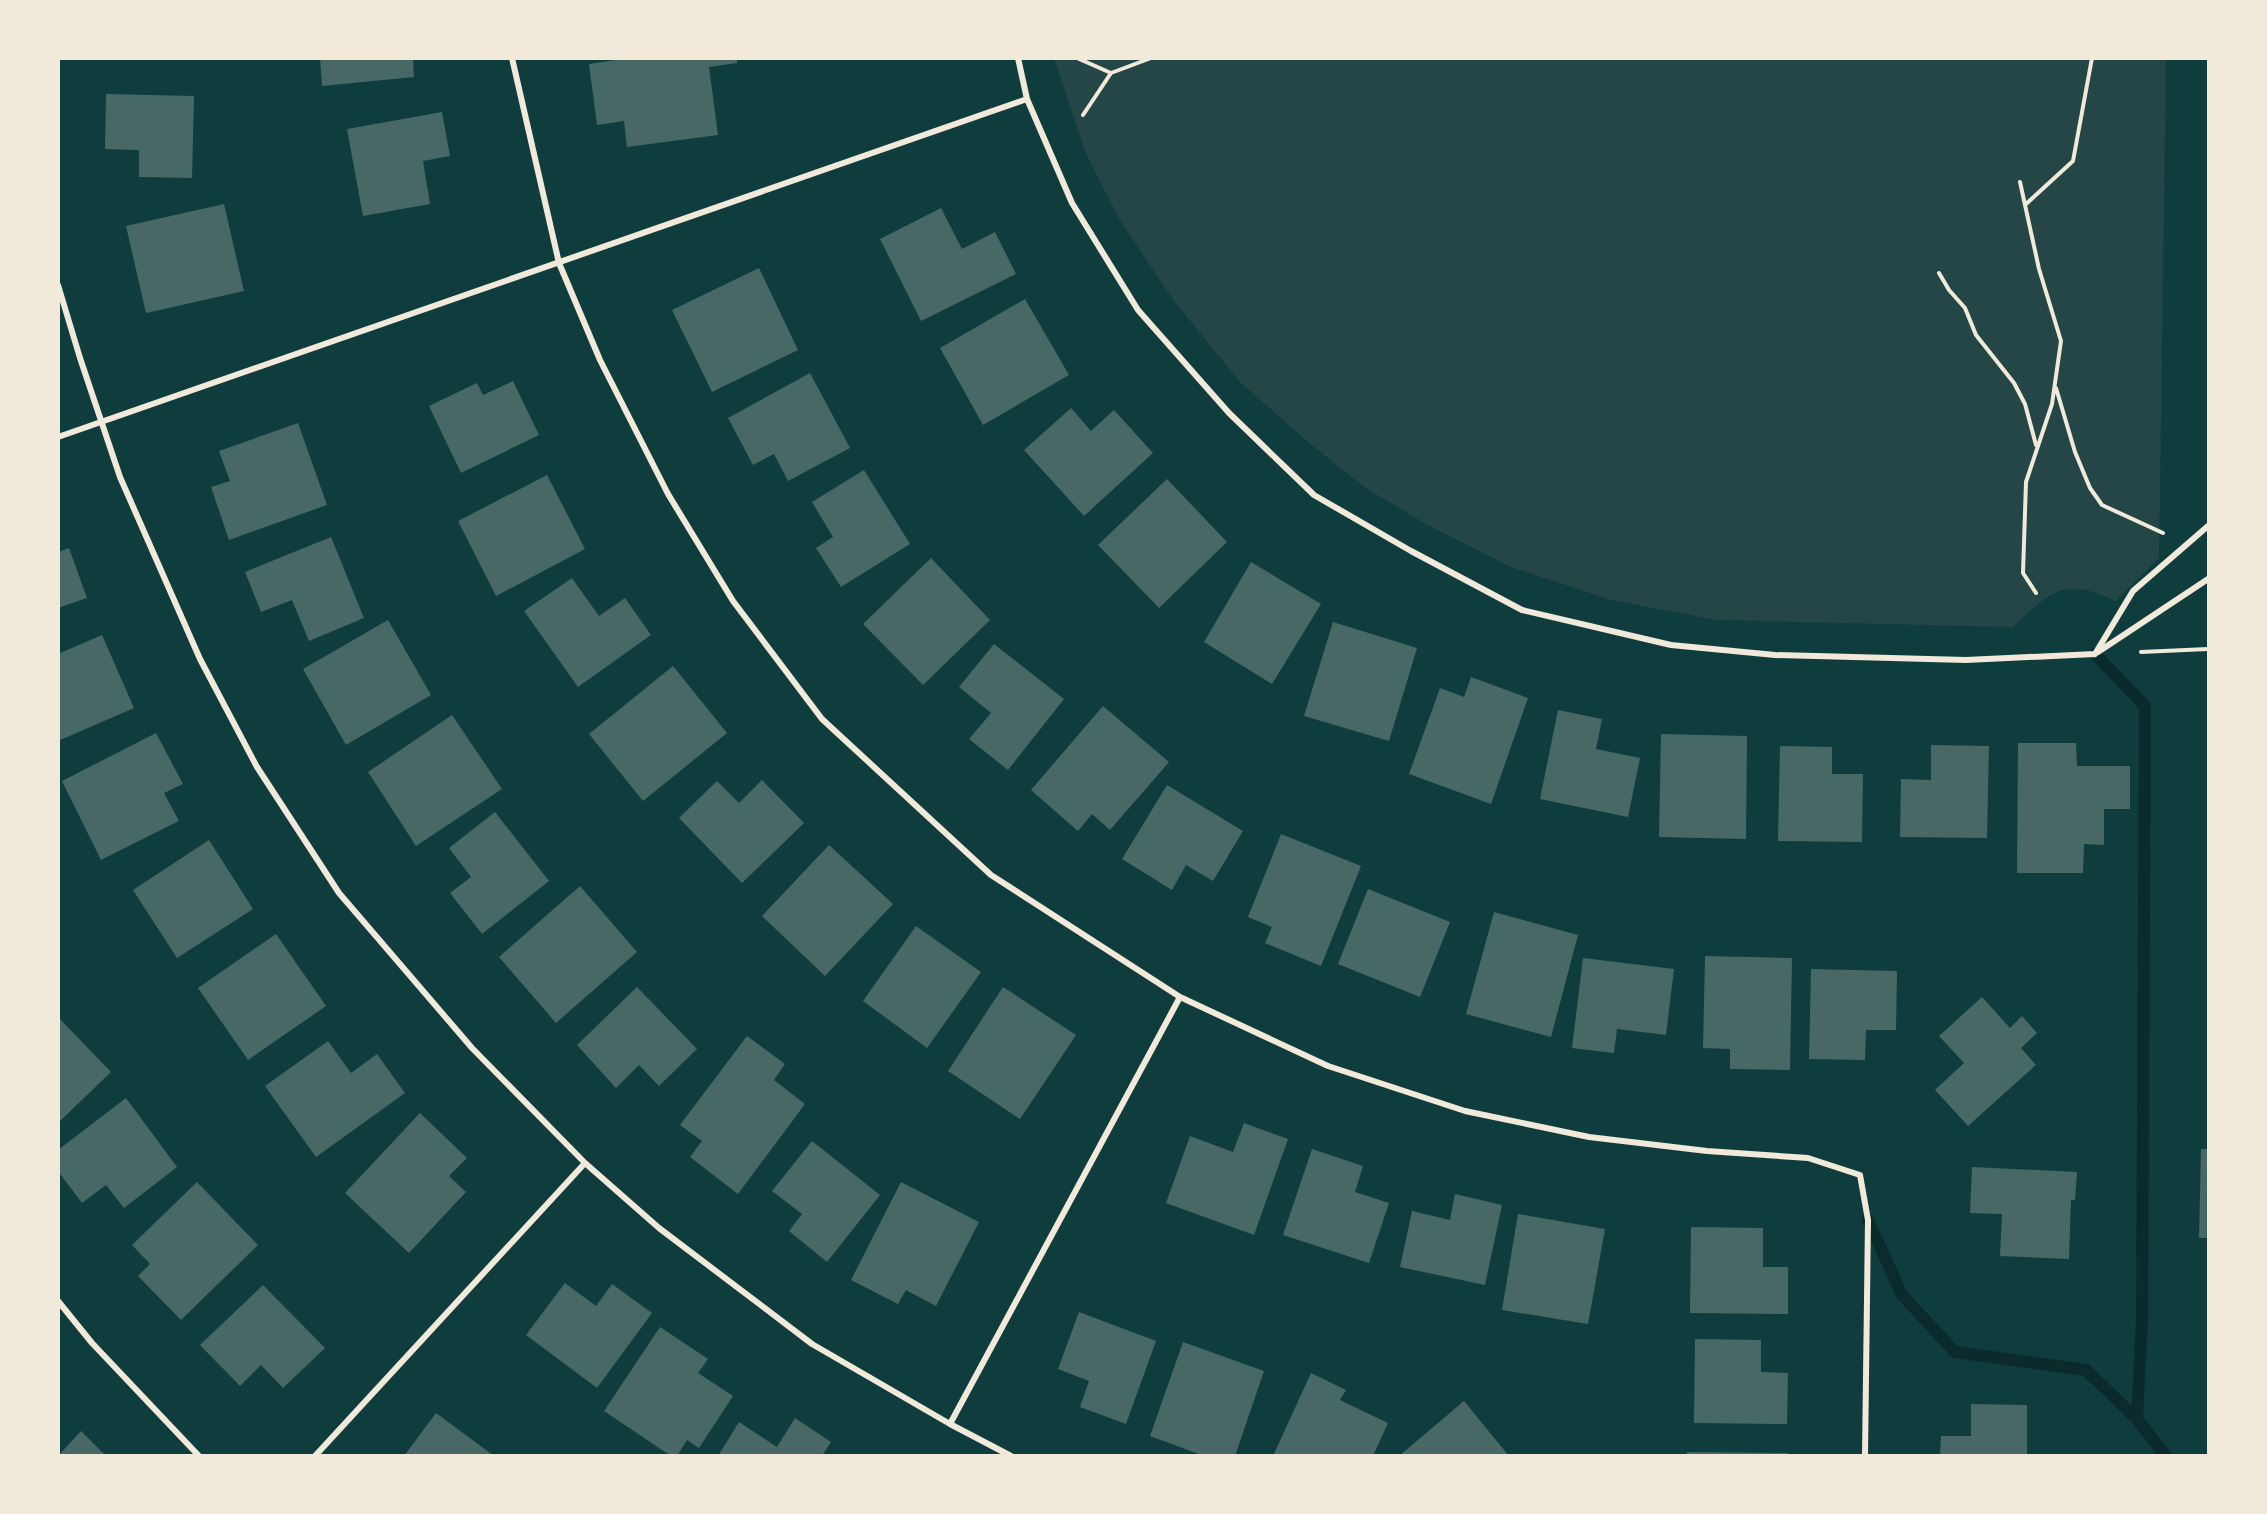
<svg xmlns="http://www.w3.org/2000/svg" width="2267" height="1514" font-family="'Asap Condensed',sans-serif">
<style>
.green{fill:#244646}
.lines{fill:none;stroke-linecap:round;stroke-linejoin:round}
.stream{stroke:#0a2a2b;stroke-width:12}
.building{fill:#486865}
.path{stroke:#f1e9da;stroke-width:4}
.minor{stroke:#f1e9da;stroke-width:6}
</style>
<rect width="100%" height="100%" fill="#0f3d3e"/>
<path class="green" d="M1054 59H2166L2159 558 2116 601C2064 577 2052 590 2013 627L1717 620 1611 600 1511 567 1426 524 1364 487 1308 442 1240 382 1174 301 1121 222 1087 156Z"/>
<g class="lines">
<path class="stream" d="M2095 654 2145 706 2142 1318 2137 1419
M1868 1220 1902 1295 1955 1352 2086 1370 2137 1419 2166 1456"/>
</g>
<path class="building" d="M320 58H413L414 77 322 86Z
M629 58H737V63L709 67 718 135 627 147 624 121 597 125 589 64Z
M106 94 194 96 192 178 139 177V150L105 149Z
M442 112 450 156 423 161 430 204 363 216 347 129Z
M224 204 244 291 146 313 126 226Z
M941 208 962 249 995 232 1016 274 921 321 880 239Z
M759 268 798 350 712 392 672 310Z
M1025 299 1069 375 983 425 940 348Z
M810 373 850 448 788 481 774 454 753 465 728 418Z
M513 381 539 435 461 473 429 406 477 383 483 395Z
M1071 408 1091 431 1114 410 1153 453 1084 516 1024 450Z
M298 423 327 505 229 540 211 487 230 481 219 451Z
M864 470 910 544 841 587 816 548 833 537 812 502Z
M547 475 585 549 496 596 458 521Z
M1167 479 1227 542 1159 608 1098 545Z
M331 537 364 618 309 641 292 600 261 612 245 572Z
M69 548 87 598 58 608V552Z
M931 558 990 620 923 685 863 624Z
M1251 562 1321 604 1272 684 1204 642Z
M572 578 599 616 625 598 651 635 578 687 524 611Z
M388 620 431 695 346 745 303 669Z
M1333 622 1417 648 1389 741 1304 716Z
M102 635 134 708 58 741V654Z
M994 644 1064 699 1008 770 969 739 991 713 959 687Z
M673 666 727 733 643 801 589 734Z
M1471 677 1528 698 1491 804 1409 774 1440 688 1464 697Z
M1103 706 1169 762 1110 830 1092 814 1078 831 1031 790Z
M1558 710 1602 719 1596 749 1640 758 1628 817 1540 799Z
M452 715 502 789 416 846 368 772Z
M156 733 183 784 164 793 179 821 101 860 62 781Z
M1661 734 1747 736 1746 839 1659 837Z
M2018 743H2076L2077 766H2130V809H2104V845L2084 844 2083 873H2017Z
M1931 745 1989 746 1987 838 1900 837 1901 779 1931 780Z
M1780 746 1832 747V774H1863L1862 842 1778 841Z
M762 780 804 823 742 883 679 818 717 781 739 803Z
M1167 785 1243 831 1213 881 1186 865 1172 890 1122 859Z
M495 812 549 881 482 934 450 893 471 877 449 848Z
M1281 834 1361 866 1321 966 1265 943 1272 927 1248 917Z
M209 840 253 909 177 958 133 890Z
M829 845 893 904 825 976 762 916Z
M580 886 637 952 556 1023 499 957Z
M1368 889 1450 922 1420 997 1338 964Z
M1494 912 1578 935 1551 1037 1466 1014Z
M916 926 981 972 927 1048 863 1001Z
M276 934 326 1006 248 1060 198 988Z
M1705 956 1792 958 1790 1070 1730 1069V1049L1703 1048Z
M1583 958 1674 969 1666 1035 1617 1029 1614 1053 1572 1048Z
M1811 969 1897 971 1896 1030H1866L1865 1060 1809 1059Z
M637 987 697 1049 659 1086 639 1065 616 1088 577 1045Z
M1003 987 1076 1035 1020 1119 948 1071Z
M1982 997 2010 1028 2022 1016 2037 1033 2021 1048 2036 1065 1968 1126 1935 1090 1964 1063 1939 1036Z
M58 1017 111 1072 58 1123Z
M747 1036 785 1064 774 1080 805 1104 738 1194 690 1157 702 1141 680 1125Z
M328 1041 351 1073 377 1054 405 1093 316 1157 265 1086Z
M126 1098 177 1167 124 1208 106 1185 82 1203 58 1171V1150Z
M420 1113 467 1158 449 1176 466 1192 409 1253 345 1193Z
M1244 1123 1288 1139 1254 1235 1166 1203 1190 1136 1233 1152Z
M812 1141 880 1195 827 1262 789 1231 802 1214 772 1191Z
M1312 1149 1363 1166 1355 1192 1389 1203 1369 1263 1283 1235Z
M2201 1149H2208V1238H2199Z
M1972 1167 2077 1172 2075 1200H2071L2069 1259 2000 1256 2002 1214 1970 1213Z
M197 1182 258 1245 181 1320 138 1276 150 1264 132 1245Z
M901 1182 979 1222 936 1306 906 1290 898 1304 851 1280Z
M1455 1194 1502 1205 1485 1285 1400 1267 1412 1211 1450 1220Z
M1518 1214 1605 1229 1588 1324 1502 1310Z
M1691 1227 1763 1228V1267H1788V1314L1690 1313Z
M565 1283 596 1306 612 1284 652 1313 597 1388 526 1335Z
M263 1285 325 1348 283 1388 261 1365 240 1386 200 1345Z
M1079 1312 1156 1341 1126 1424 1080 1407 1089 1381 1058 1369Z
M660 1327 708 1359 698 1373 733 1396 699 1448 687 1440 677 1456H671L604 1411Z
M1695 1339 1761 1340V1372L1788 1373 1787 1424 1694 1423Z
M1183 1342 1264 1371 1235 1456H1204L1150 1436Z
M1311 1373 1346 1390 1340 1400 1388 1423 1373 1456H1273Z
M1464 1401 1509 1456H1399Z
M1971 1404 2027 1405V1456H1940L1941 1436H1971Z
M436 1413 494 1456H404Z
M795 1418 831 1442 822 1456H718L739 1422 777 1447Z
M81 1431 106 1456H58Z
M1687 1452 1788 1453V1456H1687Z"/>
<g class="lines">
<path class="path" d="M1077 58 1111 73
M1083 115 1111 73 1151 58
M2020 182 2039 269 2061 341 2052 404 2026 482 2023 573 2036 593
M2026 204 2073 161 2092 58
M1939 273 1949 290 1965 308 1976 335 2014 383 2025 404 2036 445
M2056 388 2075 452 2090 488 2102 505 2163 533
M2141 652 2208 649"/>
<path class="minor" d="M512 58 559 263 600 360 668 494 733 601 822 719 991 875 1180 997 1328 1066 1465 1111 1589 1137 1707 1151 1808 1158 1860 1175 1868 1220 1865 1456
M1018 58 1027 99 1072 203 1138 310 1229 413 1314 495 1411 551 1522 610 1671 645 1775 655 1966 660 2095 654
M58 285 80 358 120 477 200 659 257 767 339 893 472 1048 585 1163 659 1228 812 1344 950 1424 1011 1456
M58 437 1027 99
M2098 652 2208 579
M2095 654 2133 591 2208 526
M58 1301 92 1343 199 1456
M950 1424 1180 997
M315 1456 585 1163"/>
</g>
<rect width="2267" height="1514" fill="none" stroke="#f1e9da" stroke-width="120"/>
</svg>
